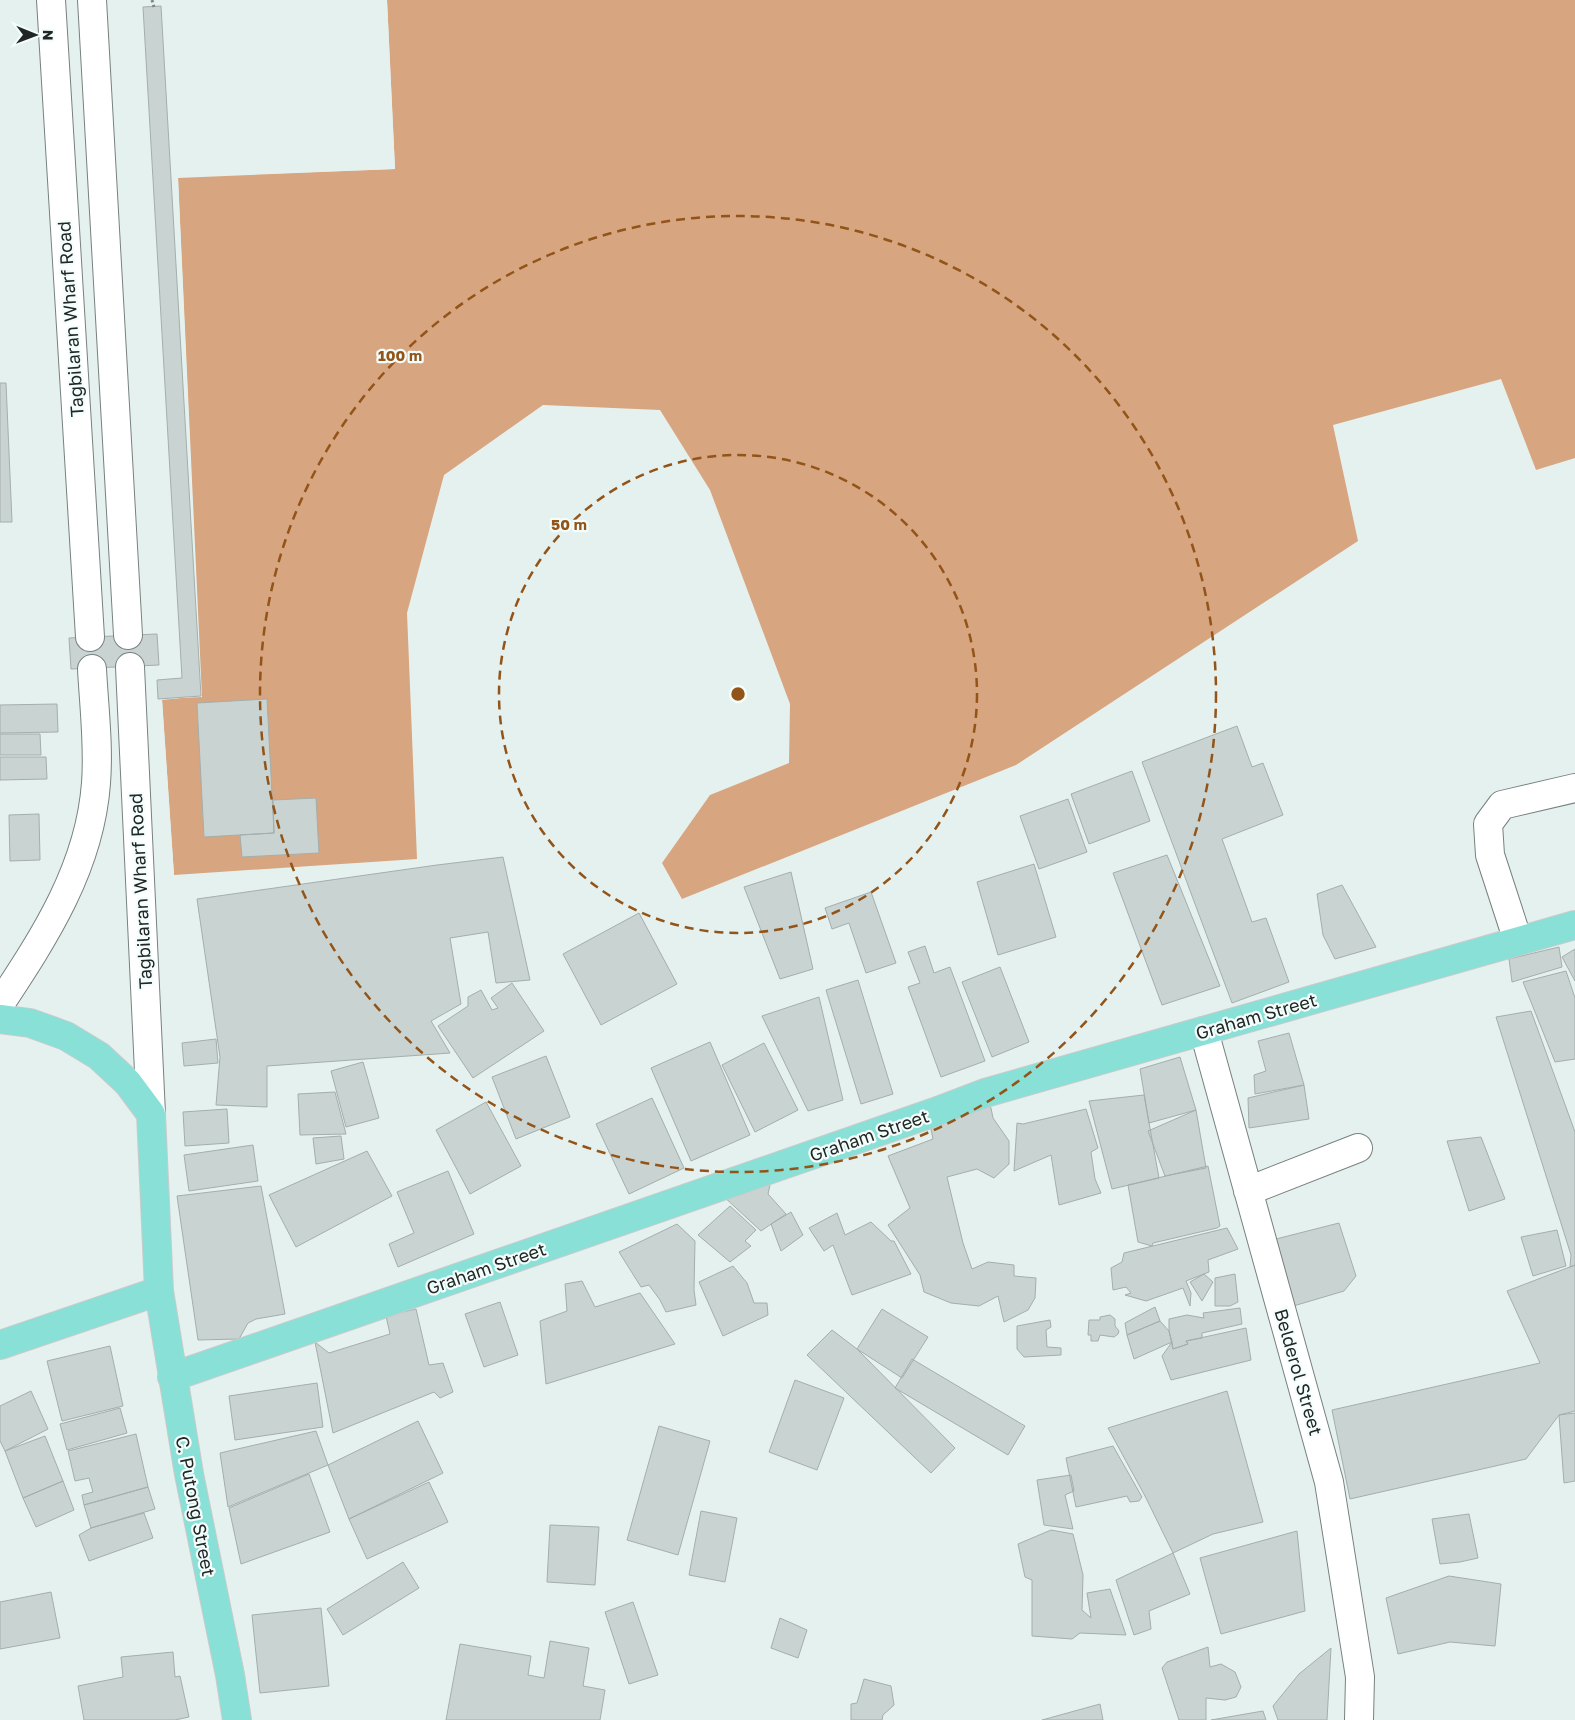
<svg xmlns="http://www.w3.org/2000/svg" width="1575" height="1720" font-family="'Golos Text',sans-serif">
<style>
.water{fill:#d7a57f}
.pier{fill:#e5f1ef}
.building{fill:#c9d4d2;stroke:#a4aeac}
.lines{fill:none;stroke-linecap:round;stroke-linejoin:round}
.minor-casing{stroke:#77817f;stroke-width:30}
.major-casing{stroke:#cacbcb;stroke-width:30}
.path{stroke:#808886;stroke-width:3;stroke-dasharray:2.5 2.5;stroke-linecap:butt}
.minor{stroke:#fff;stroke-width:28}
.major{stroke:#88e0d6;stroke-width:28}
.ring{fill:none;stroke:#925418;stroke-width:2.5;stroke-dasharray:9 6}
.labels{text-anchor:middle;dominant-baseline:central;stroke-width:4.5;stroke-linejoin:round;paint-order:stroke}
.street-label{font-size:18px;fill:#222625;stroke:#f3fefc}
.centre{fill:#925418;stroke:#f3fefc;stroke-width:2.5}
.ring-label{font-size:15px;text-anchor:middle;font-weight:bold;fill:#925418;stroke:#f3fefc;stroke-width:4.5;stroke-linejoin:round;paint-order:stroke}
</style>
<rect width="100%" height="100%" fill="#e5f1ef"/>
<path class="water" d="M387 0H1575V458L1536 470 1501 379 1333 425 1358 541 1016 765 682 899 662 863 710 795 789 763 790 704 710 490 660 410 543 405 444 475 407 613 417 859 174 875 162 699 202 697 178 177 395 169Z"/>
<path class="pier" d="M384 0H387L395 169 178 178 201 696 162 700 174 875H171L160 699V697L200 695 176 177 178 175 392 166Z"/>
<path class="building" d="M161 6 201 696 158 699 157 680 182 678 143 7Z
M0 383H6L12 522H0Z
M157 634 159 665 71 669 69 638Z
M267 699 274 833 204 837 197 703Z
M57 704 58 732 0 733V705Z
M1237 726 1252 767 1263 763 1283 815 1222 839 1252 922 1266 918 1289 982 1232 1003 1142 762Z
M0 734H40L41 755H0Z
M0 757H46L47 779 0 780Z
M1132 771 1150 821 1089 844 1071 794Z
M316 798 319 853 242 857 240 835 274 833 273 800Z
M1068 799 1087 852 1039 869 1020 816Z
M39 814 40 860 10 861 9 815Z
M1167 855 1220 986 1162 1005 1113 873Z
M503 857 530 980 496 983 488 932 450 938 461 1004 431 1021 450 1053 267 1066V1107L216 1105 220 1057 197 899 437 865Z
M1034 864 1056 937 998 955 977 882Z
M791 872 813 969 780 979 744 887Z
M1342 885 1376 947 1335 959 1323 935 1317 894Z
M871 892 896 963 866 973 849 923 832 929 825 908Z
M639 913 677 984 601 1025 563 954Z
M925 946 934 973 950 967 985 1061 941 1077 908 987 920 983 908 952Z
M1559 947 1562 967 1512 982 1509 959Z
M1575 949V981L1562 957Z
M1000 967 1029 1042 992 1057 962 982Z
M1566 971 1575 998V1059L1555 1062 1523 982Z
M858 980 893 1094 861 1104 826 990Z
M512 983 544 1031 473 1078 438 1026 468 1006V997L481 990 492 1010 498 1008 491 998Z
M819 997 843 1100 808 1111 762 1016Z
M1531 1011 1575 1132V1265L1570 1267 1571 1255 1496 1017Z
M1289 1033 1304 1085 1255 1094 1254 1075 1266 1071 1258 1041Z
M216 1039 218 1063 184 1066 182 1043Z
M710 1042 750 1135 691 1161 651 1068Z
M764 1043 798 1110 755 1132 722 1065Z
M546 1056 570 1117 516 1139 492 1077Z
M1180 1057 1196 1110 1149 1123 1140 1069Z
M363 1062 379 1118 346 1127 331 1071Z
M1304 1085 1309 1119 1249 1128 1248 1098Z
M335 1092 346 1134 300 1135 298 1094Z
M1144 1095 1159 1178 1112 1189 1089 1101Z
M652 1098 684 1168 629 1194 596 1124Z
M984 1100 991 1108 993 1118 1009 1141V1164L994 1178 977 1169 947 1177 963 1243 972 1269 988 1262 1014 1265V1276L1036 1278 1035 1298 1028 1310 1004 1322 998 1296 979 1306 951 1303 924 1292 920 1275 888 1225 910 1208 888 1156 933 1139 929 1120Z
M486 1102 521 1166 470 1194 436 1130Z
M227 1109 229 1143 185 1146 183 1112Z
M1086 1109 1098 1148 1091 1152 1095 1179 1101 1193 1059 1205 1051 1155 1014 1171 1017 1123 1023 1124Z
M1196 1110 1206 1168 1165 1176 1148 1131Z
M341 1136 344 1159 316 1164 313 1138Z
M1481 1137 1505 1199 1469 1211 1447 1141Z
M253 1145 258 1181 189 1191 184 1155Z
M367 1151 392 1196 296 1247 269 1195Z
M1208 1166 1220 1226 1217 1228 1153 1243 1152 1246 1138 1242 1128 1185Z
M448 1171 474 1234 398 1267 389 1244 414 1233 397 1192Z
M771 1180 768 1194 786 1214 761 1231 722 1195Z
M261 1186 285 1314 256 1319 248 1323 239 1339 198 1340 177 1196Z
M730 1206 756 1230 745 1241 751 1246 730 1262 698 1235Z
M791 1212 803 1235 781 1251 771 1224Z
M837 1213 845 1235 871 1222 891 1241H894L911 1274 852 1295 833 1245 824 1251 809 1228Z
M1339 1223 1356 1276 1344 1291 1290 1307 1276 1239Z
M677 1224 695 1241 694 1290 696 1305 666 1312 660 1300 649 1285 641 1287 619 1252Z
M1227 1228 1238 1249 1208 1260 1209 1272 1186 1281 1191 1293 1190 1306 1183 1288 1146 1301 1125 1295 1131 1293 1126 1287 1113 1290 1111 1268 1122 1262 1124 1253Z
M1557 1230 1566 1266 1533 1276 1521 1237Z
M1575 1265V1411L1559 1415 1526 1459 1350 1499 1332 1410 1540 1363 1507 1291Z
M733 1266 747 1283 754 1303H767L768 1315 723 1336 699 1282Z
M1204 1274 1213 1282 1202 1301 1190 1282Z
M1235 1274 1238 1302 1230 1306H1215V1278Z
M582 1281 595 1307 640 1293 675 1344 546 1384 540 1321 567 1311 565 1284Z
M500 1302 518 1355 484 1367 465 1314Z
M1155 1307 1160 1321 1127 1335 1125 1323Z
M1240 1308 1242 1324 1202 1333V1338L1186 1341 1188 1344 1173 1349 1169 1331V1319L1187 1315 1204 1318 1203 1313Z
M416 1309 429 1365 443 1363 453 1392 440 1398 434 1392 333 1433 315 1342 329 1353 390 1334 386 1316Z
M882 1309 928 1337 902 1378 857 1349Z
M1110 1315 1115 1319V1326L1119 1331 1118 1334 1114 1337 1100 1335 1098 1341H1091V1335H1088L1089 1320H1100V1317Z
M1050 1320 1051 1327 1046 1330 1047 1347 1061 1348V1355L1024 1357 1017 1349V1326Z
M1160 1321 1169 1331 1172 1342 1134 1359 1127 1335Z
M1246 1328 1251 1360 1171 1380 1162 1356 1172 1342 1173 1349 1188 1344 1186 1341Z
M832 1330 857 1349 955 1448 931 1473 807 1355Z
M110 1346 123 1406 62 1421 47 1361Z
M912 1359 1025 1426 1008 1455 895 1388Z
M795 1380 844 1398 817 1470 769 1452Z
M317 1383 323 1427 235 1440 229 1396Z
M31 1391 48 1429 5 1451 0 1441V1406Z
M1227 1391 1263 1522 1213 1534 1173 1553 1145 1496 1108 1428Z
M120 1408 127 1433 67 1450 60 1424Z
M1575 1413V1481L1564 1483 1559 1415Z
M418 1421 443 1473 349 1519 328 1465Z
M659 1426 710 1441 678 1555 627 1540Z
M316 1431 328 1465 228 1507 220 1453Z
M136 1434 148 1487 84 1505 82 1495 93 1492 89 1478 75 1481 68 1451Z
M45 1436 63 1481 23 1498 5 1451Z
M1113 1446 1142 1497 1139 1501 1130 1502 1127 1496 1076 1507 1066 1458Z
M309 1474 330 1532 241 1564 229 1508Z
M1071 1475 1074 1491 1065 1495 1073 1529 1044 1525 1037 1480Z
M63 1481 74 1510 36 1527 23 1498Z
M429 1482 448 1522 367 1559 349 1519Z
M148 1487 155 1509 91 1528 84 1505Z
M701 1511 737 1518 725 1582 689 1575Z
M144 1513 153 1538 89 1561 79 1535 91 1528Z
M1469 1514 1478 1558 1460 1562 1440 1564 1432 1519Z
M550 1525 599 1527 595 1585 547 1582Z
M1051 1530 1073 1534 1083 1575 1082 1610 1091 1618 1087 1593 1110 1589 1126 1635 1080 1633 1072 1639 1032 1636V1580L1025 1577 1018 1544Z
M1297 1531 1305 1611 1221 1634 1200 1558Z
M1173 1553 1190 1594 1149 1611 1151 1629 1134 1635 1116 1580Z
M403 1562 419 1588 343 1635 327 1609Z
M1449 1576 1501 1584 1495 1646 1450 1642 1398 1654 1386 1598Z
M51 1592 60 1638 0 1649V1602Z
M633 1602 658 1675 629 1684 605 1612Z
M321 1608 329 1686 260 1693 252 1615Z
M780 1618 807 1630 798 1658 771 1648Z
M550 1641 589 1648 583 1686 605 1690 600 1720H446L460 1644 531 1656 528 1675 544 1678Z
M1208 1647 1210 1667 1221 1664 1235 1672 1241 1687 1236 1697 1225 1700 1206 1698V1720H1179L1162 1668 1167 1662Z
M1331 1648 1327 1720H1278L1273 1706 1299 1674Z
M173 1652 175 1677 180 1676 189 1717 175 1720H84L78 1686 123 1677 121 1657Z
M864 1679 891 1686 894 1705 883 1715 882 1720H851V1704L857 1703Z
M1100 1704 1103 1720H1042Z
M1263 1711 1266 1720H1211Z"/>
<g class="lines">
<g class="minor-casing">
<path id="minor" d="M51 0 90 637
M92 0 128 635
M130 667 151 1114
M1518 941 1490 855 1488 824 1502 805 1575 788
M0 1004C45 936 90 867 96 783 99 745 94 707 92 669
M1204 1031 1329 1482 1360 1677 1359 1720
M1248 1191 1358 1148"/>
</g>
<g class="major-casing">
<path id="major" d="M0 1019 30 1023 66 1036 99 1056 128 1083 151 1114 159 1291 189 1474 230 1675 237 1720
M0 1345 159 1291
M172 1377 935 1112 985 1093 1575 925"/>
</g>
<path class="path" d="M152 0 154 7"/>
<use href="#minor" class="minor"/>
<use href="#major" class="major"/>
</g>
<g class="ring">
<circle cx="738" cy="694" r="239"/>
<circle cx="738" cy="694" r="478"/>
</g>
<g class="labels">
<g class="street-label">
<text transform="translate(70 319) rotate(-94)">Tagbilaran Wharf Road</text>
<text transform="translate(140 891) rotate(-93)">Tagbilaran Wharf Road</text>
<text transform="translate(1256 1016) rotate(-16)">Graham Street</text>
<text transform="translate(869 1135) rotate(-19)">Graham Street</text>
<text transform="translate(486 1268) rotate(-19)">Graham Street</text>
<text transform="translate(1299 1372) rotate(74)">Belderol Street</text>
<text transform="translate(196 1506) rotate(79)">C. Putong Street</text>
</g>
</g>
<circle cx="738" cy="694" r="8" class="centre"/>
<g class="ring-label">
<text x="400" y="361">100 m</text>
<text x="569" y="530">50 m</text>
</g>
<g transform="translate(35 35) rotate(91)" stroke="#f3fefc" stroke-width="4" paint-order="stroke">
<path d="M0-4L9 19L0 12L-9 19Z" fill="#222625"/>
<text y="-8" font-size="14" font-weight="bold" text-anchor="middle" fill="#222625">N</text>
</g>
</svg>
